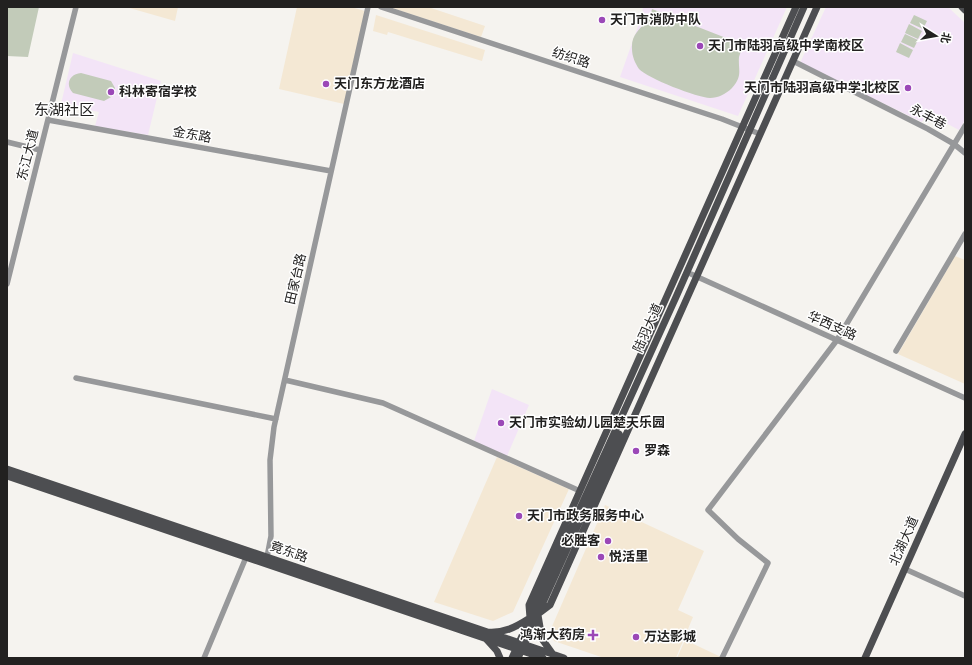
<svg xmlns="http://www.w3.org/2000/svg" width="972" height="665" font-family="'Source Sans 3','Noto Sans SC',sans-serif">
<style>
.commercial{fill:#f4e8d4}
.education{fill:#f3e4f7}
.green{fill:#c2cbb9}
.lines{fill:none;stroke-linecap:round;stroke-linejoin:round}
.minor{stroke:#97989a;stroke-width:5.5}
.major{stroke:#4d4e51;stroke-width:7}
.poi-dot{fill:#9b48b7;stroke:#fff;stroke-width:1.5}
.labels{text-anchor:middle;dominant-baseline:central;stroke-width:3;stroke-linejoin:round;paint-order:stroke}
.poi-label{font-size:13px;font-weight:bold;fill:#222120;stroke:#fff;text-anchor:start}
.street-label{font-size:13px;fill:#222120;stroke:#fff}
.quarter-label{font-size:15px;fill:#222120;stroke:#fff}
</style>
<rect width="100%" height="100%" fill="#f5f3ef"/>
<path class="commercial" d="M126 7H178L175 21Z
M297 7H351L365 11 344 104 279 89Z
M389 7H428L485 26 481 37Z
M376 15 485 50 482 61 388 32 387 35 373 31Z
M955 256 965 260V384L898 354Z
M497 457 569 489 513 612 493 621 434 602Z
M605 505 704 551 678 610 693 617 676 658H604L554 641 550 631Z
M685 640 721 657 677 658Z"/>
<path class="education" d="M643 7H787L738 116 620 77 642 15Z
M826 7H948L965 23V120L959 130 927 113 922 122 800 63Z
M73 53 161 81 148 135 95 126 99 112 61 104Z
M492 389 529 405 507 456 474 441Z"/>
<path class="green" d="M7 7H39L28 57 7 56Z
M652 9 744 45C742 49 740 53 739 57 738 70 743 76 732 88 726 94 718 98 710 98 698 98 647 78 639 69 635 63 632 56 632 49 631 35 639 30 647 21 650 18 651 13 652 9Z
M914 15 927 21 923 29 910 23Z
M909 24 922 31 918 39 905 33Z
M905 34 918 40 914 48 901 42Z
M900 43 913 50 909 58 896 52Z
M81 73 111 81 115 88 113 96 104 101 73 93C65 85 69 74 81 73Z"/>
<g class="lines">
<path class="minor" d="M381 7 722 119 760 134
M793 61 928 129 954 144 965 153
M48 120 331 171
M7 142 40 150
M691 274 965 398
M7 284 76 7
M896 351 965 234
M76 378 276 419
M285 380 383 403 580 491
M267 557 271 536 270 460 274 427 368 7
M905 569 965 596
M204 658 247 555
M722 658 768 563 738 539 708 510 837 340 965 126"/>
<path class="major" d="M962 7 965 10
M7 469 564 658
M7 476 543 658
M538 614 550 605 817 7
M538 615 542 639 552 653
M486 632C503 634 516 627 530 618L529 605 796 7
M487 640 497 651 500 658
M512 658 676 297 804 7
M518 658 619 434
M865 658 965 434"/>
</g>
<g class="poi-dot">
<circle cx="602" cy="20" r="4"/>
<circle cx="700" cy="46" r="4"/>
<circle cx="326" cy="84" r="4"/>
<circle cx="908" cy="88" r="4"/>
<circle cx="111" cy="92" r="4"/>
<circle cx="501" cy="423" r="4"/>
<circle cx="636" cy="451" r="4"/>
<circle cx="519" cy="516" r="4"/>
<circle cx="608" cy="541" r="4"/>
<circle cx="601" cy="557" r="4"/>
<path d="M591 629h4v4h4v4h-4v4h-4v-4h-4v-4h4z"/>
<circle cx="636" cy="637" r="4"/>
</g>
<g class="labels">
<g class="poi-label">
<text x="610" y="20">天门市消防中队</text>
<text x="708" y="46">天门市陆羽高级中学南校区</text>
<text x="334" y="84">天门东方龙酒店</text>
<text x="900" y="88" text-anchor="end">天门市陆羽高级中学北校区</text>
<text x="119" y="92">科林寄宿学校</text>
<text x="509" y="423">天门市实验幼儿园楚天乐园</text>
<text x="644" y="451">罗森</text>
<text x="527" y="516">天门市政务服务中心</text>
<text x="600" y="541" text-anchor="end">必胜客</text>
<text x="609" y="557">悦活里</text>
<text x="585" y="635" text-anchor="end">鸿渐大药房</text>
<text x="644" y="637">万达影城</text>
</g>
<g class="street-label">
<text transform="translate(571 58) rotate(18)">纺织路</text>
<text transform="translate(928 117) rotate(28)">永丰巷</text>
<text transform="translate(192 135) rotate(10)">金东路</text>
<text transform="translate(28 155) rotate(-76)">东江大道</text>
<text transform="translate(296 279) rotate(-77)">田家台路</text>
<text transform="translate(832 326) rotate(24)">华西支路</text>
<text transform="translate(648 328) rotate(-66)">陆羽大道</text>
<text transform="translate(904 541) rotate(-66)">北湖大道</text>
<text transform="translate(289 552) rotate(19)">竟东路</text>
</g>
<g class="quarter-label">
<text x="64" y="110">东湖社区</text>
</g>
</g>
<rect width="972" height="665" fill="none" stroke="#222120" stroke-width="16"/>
<g transform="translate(936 36) rotate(101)" stroke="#ffffff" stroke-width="3" paint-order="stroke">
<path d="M0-3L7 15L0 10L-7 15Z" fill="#222120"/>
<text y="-6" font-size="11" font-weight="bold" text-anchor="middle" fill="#222120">北</text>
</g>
</svg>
